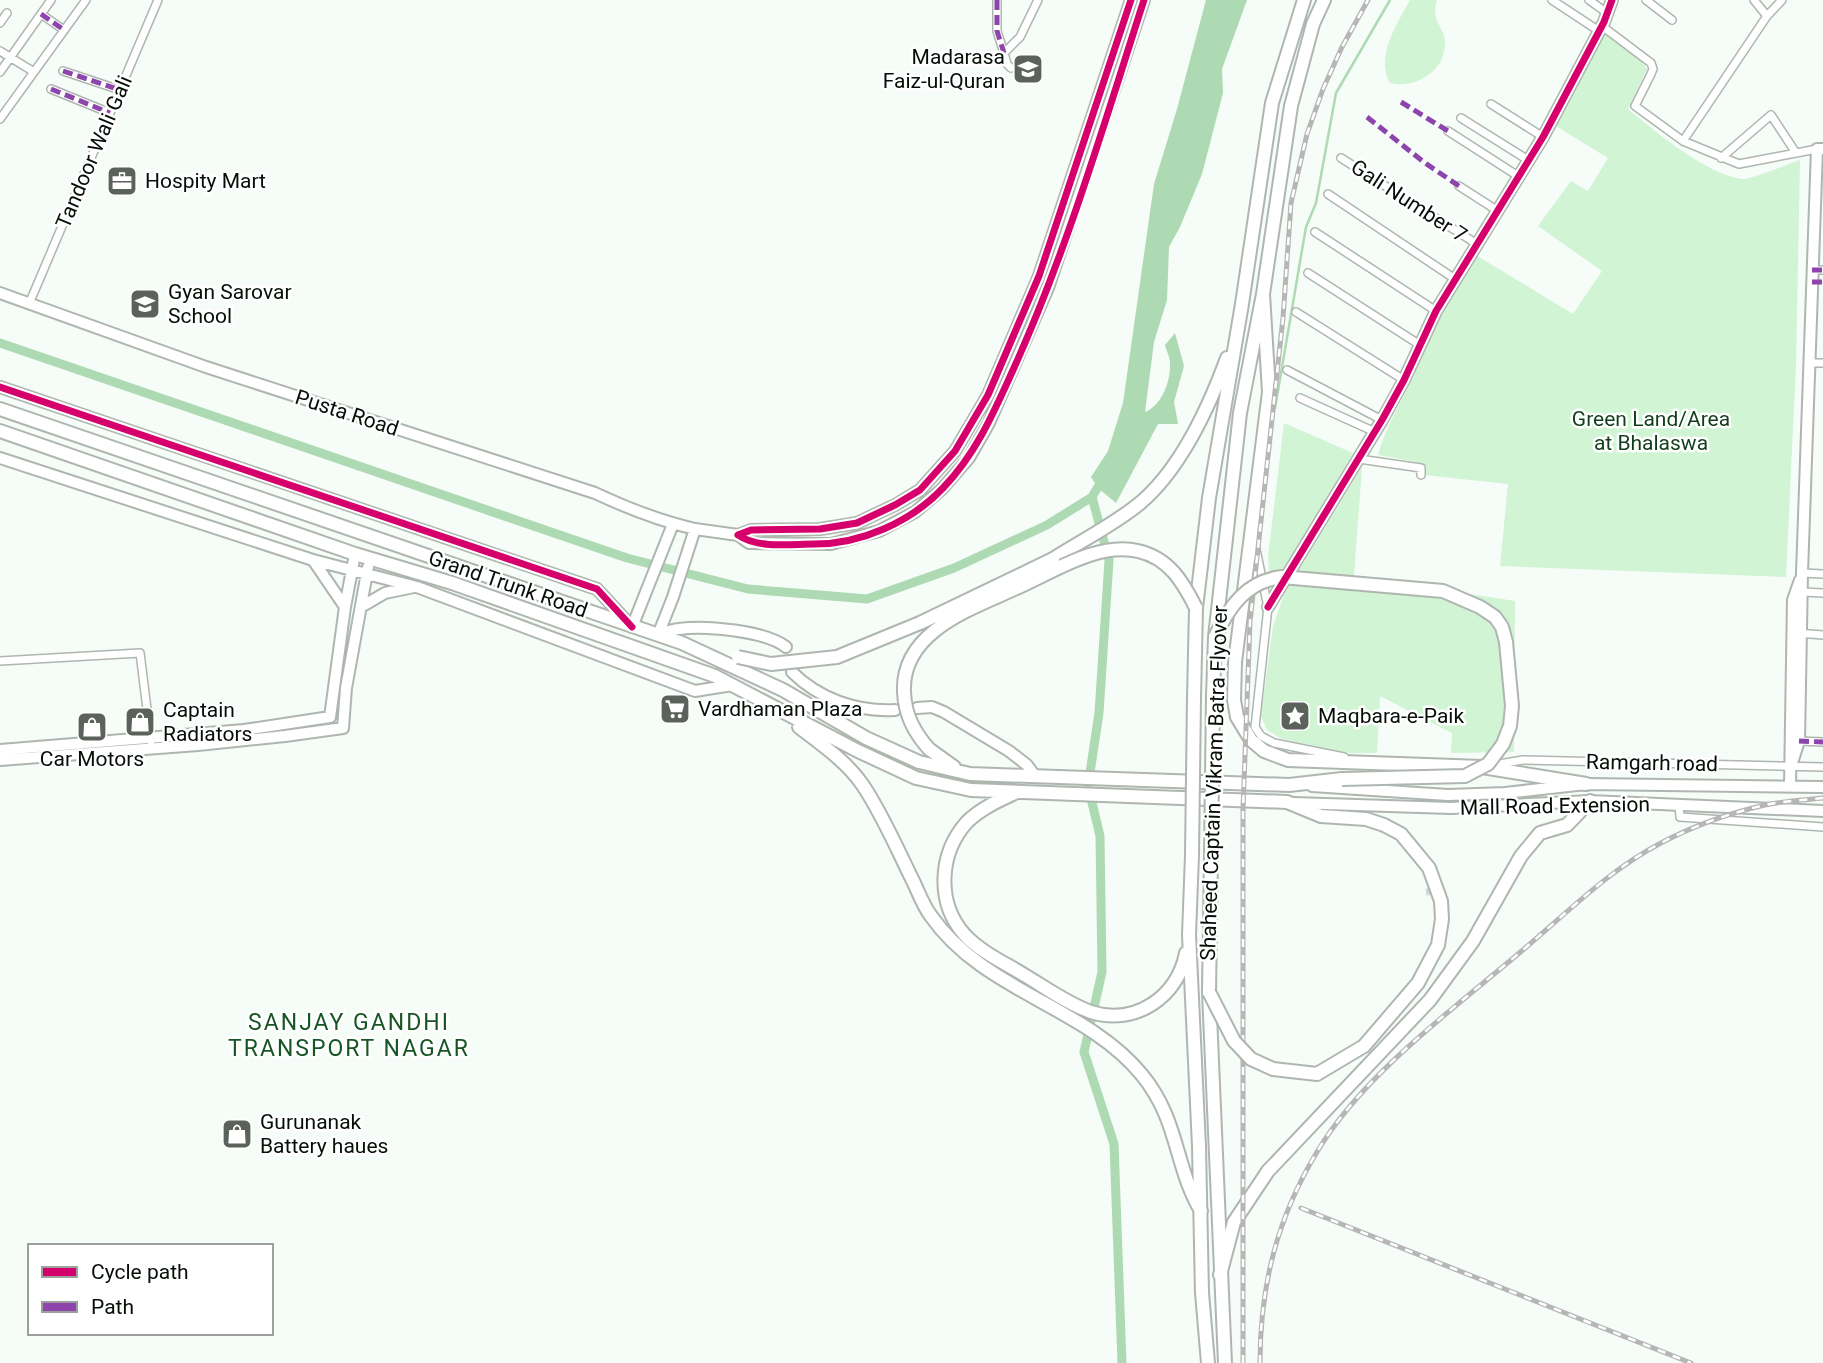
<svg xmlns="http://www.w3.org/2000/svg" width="1823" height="1363" font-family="Roboto,sans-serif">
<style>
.green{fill:#d0f4d4}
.water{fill:#addab2}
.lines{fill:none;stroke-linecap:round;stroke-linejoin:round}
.stream{stroke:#addab2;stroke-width:2.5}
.canal{stroke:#addab2;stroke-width:9}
.street-tunnel{stroke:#d2d8d3;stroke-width:7;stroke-dasharray:7 3.5;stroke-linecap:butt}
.street-casing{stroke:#afb6b0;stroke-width:10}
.secondary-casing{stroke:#afb6b0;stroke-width:14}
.highway-casing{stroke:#afb6b0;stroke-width:16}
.street{stroke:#fefffe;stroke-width:7}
.secondary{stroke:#fefffe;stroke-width:10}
.highway{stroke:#fefffe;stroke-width:12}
.rail-casing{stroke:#b5b6b5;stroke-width:5}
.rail{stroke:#fff;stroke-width:2.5;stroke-dasharray:8;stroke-linecap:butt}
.highway-bridge-casing{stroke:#afb6b0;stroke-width:16;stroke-linecap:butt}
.highway-bridge{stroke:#fefffe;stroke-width:12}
.quiet{stroke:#8e44ad;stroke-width:5;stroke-dasharray:10 5;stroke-linecap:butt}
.cycleway-casing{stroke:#fff;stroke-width:11}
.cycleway{stroke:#d6006c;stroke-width:7}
.labels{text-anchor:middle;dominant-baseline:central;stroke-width:5;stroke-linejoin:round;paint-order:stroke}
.poi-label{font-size:21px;fill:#070e07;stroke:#fff;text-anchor:start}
.street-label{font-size:21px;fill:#070e07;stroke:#fff}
.park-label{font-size:21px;fill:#123f1b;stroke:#fff}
.neighbourhood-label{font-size:23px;letter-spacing:2px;fill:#185524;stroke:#fff}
</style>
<rect width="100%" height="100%" fill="#f6fcf7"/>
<path class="green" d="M1410 0H1437C1430 22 1445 27 1445 43 1445 72 1415 89 1390 83 1375 57 1397 24 1410 0Z
M1605 33 1637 56 1647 69 1628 109C1655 131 1708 176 1743 179 1753 179 1788 164 1800 160L1796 365 1786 577 1500 566 1508 484 1424 475 1422 463 1378 455C1386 426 1401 402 1414 376 1433 334 1449 292 1474 254L1573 314 1602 271 1538 226 1571 181 1588 191 1608 158 1556 126Z
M1284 423 1353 453 1286 569 1269 572 1268 557Z
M1362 467 1354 576 1515 601 1514 752 1451 753 1452 733 1380 696 1377 753H1348L1282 739 1267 730 1261 716 1273 626 1284 595Z"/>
<path class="water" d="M1206 0H1247L1222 69 1223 93 1202 174 1180 227 1169 247 1167 300 1154 342 1145 412C1162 405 1171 381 1170 362 1170 357 1166 350 1165 345L1175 333 1184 366 1174 402 1178 424H1158L1116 503 1098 488 1091 477 1108 451 1123 403 1154 184 1177 109Z"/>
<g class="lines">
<path class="stream" d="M1275 408 1306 227 1316 203 1336 93 1390 0"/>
<path class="canal" d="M0 343 627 558 748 589 867 599 954 568 1047 525 1092 497
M1102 480 1092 497 1109 560 1099 713 1088 786 1100 836 1102 972 1084 1052 1114 1144 1122 1363"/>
<path class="street-tunnel" d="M1426 892 1447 890"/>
<g class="street-casing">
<path id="street" d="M997 0V31L1004 53
M1552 0 1599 31
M1589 0 1607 13
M1646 0 1672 20
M1754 0 1767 16
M41 14 64 30
M0 23 7 13
M1602 26 1651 63 1653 69 1651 74 1635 106 1683 141 1739 164 1817 149
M0 51 34 72
M1011 68 1007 64 1004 53 1020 37 1038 0
M63 71 120 90
M0 72 51 0
M51 89 110 113
M1491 104 1543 137
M1461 118 1528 160
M0 119 86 0
M1448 131 1518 176
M1683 141 1767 16 1782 0
M1341 158 1477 244
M1721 158 1771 115 1796 153
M1459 186 1498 211
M1328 194 1455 279
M1315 232 1436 311
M1812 270H1823
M1308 273 1420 345
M29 304 158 0
M1296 312 1404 380
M1809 363H1823
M1287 370 1382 420
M1300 398 1375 432
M1359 459 1421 468V475
M1254 540 1268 607 1255 727 1261 736 1274 743 1344 757
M1802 573 1823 574
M1803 592 1823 593
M1797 633 1823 635
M0 661 140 653 151 741
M1799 741 1823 742
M1493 765 1523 760 1823 767
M1679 805 1680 817 1823 827"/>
</g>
<g class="secondary-casing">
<path id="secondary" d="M0 293 206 367 595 493C627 508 660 521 695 529
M0 387 597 589 632 627 673 524
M0 458 313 560 417 587 695 691 732 685
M738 535 751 530 820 529 857 523 895 505 920 490 955 451 988 395 1039 276 1131 0
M313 560 345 607
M361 607 385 593 414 587
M1268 607 1382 420 1404 380 1436 311 1543 137 1604 22 1612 0
M658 635 673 597 695 529 738 535 749 543 831 544 879 531 915 512 942 489 969 458 989 423 1048 288 1144 0
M658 635C664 633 672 629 679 629 705 625 766 631 786 647
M792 672C819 699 857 712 895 710
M917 708 932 707 944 712 1009 751 1027 765 1035 776
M0 750 244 730 330 717 345 607 355 554
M0 760 198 745 285 736 343 728 346 688 368 567
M1791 766 1799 741 1802 573 1817 149H1823
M1312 786 1448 795 1505 793 1586 784 1823 787
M1790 786 1793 600 1800 580
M1294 803 1451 808 1590 801 1823 811"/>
</g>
<g class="highway-casing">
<path id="highway" d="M1263 294 1269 392 1235 662 1234 700 1237 717 1251 740 1264 751 1288 760 1482 767 1586 784
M0 409 682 643 783 690 866 738 919 762 970 774 1289 785 1342 779
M0 431 355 554 452 583 715 676 858 751 916 778 971 790 1287 802 1321 816 1366 819 1384 825
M1053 559C1081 541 1113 525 1139 504 1180 470 1209 407 1227 358
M1213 696 1215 637 1240 413 1263 294 1291 106 1313 24 1324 0
M1194 698 1196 608 1209 498 1242 304 1272 103 1304 0
M799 727C821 744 846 761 862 784 882 813 898 851 914 883 919 894 924 907 931 916 984 992 1086 1006 1142 1075 1179 1120 1174 1165 1201 1211
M929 749 954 767
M1017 792C1000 800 981 808 967 822 939 853 936 902 964 934 980 952 1005 963 1026 976 1046 988 1068 1004 1091 1012 1135 1026 1178 997 1186 953
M1192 855 1189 935 1199 1146 1202 1293 1208 1363
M1211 857 1209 992 1225 1363
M1220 1275 1234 1222 1268 1171 1430 1000 1473 941 1521 856 1540 833 1567 825 1590 801"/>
</g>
<use href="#street" class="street"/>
<use href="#secondary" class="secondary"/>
<use href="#highway" class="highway"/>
<g class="rail-casing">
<path id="rail" d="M1301 1208 1691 1363
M1243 1363V809L1250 622 1283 318 1291 203 1307 134 1323 89 1342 47 1368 0
M1260 1363C1260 1286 1277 1218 1317 1152 1363 1074 1455 1008 1524 949 1568 912 1609 870 1661 843 1693 826 1730 813 1765 805 1784 801 1804 800 1823 798"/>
</g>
<use href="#rail" class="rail"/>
<g class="highway-bridge-casing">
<path id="highway-bridge" d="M1215 637C1229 606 1247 581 1282 577L1443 591 1480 607 1495 617 1502 627 1506 642 1512 706 1510 726 1503 744 1488 764 1465 776 1342 779
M738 657 771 664 837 657 920 623 1053 559
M929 749C914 732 905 715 904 692 901 629 977 607 1023 585 1056 570 1099 542 1138 551 1169 558 1183 582 1196 608
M1192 855 1194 698
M1211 857 1213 696
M1209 992 1234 1041 1251 1059 1273 1069 1317 1074 1364 1046 1418 983 1438 945 1442 919 1441 901 1429 868 1401 834 1384 825"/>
</g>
<use href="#highway-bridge" class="highway-bridge"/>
<path class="quiet" d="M997 0V31L1004 53
M41 14 64 30
M63 71 120 90
M51 89 110 113
M1401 102 1448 131
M1367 117 1425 163 1459 186
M1812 270H1823
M1812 282H1823
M1799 741 1823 742"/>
<g class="cycleway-casing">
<path id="cycleway" d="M0 387 597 589 632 627
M738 535C758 549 790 544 815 544 861 544 911 522 943 488 976 454 994 412 1013 370 1067 251 1104 124 1144 0
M738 535 751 530 820 529 857 523 895 505 920 490 955 451 988 395 1039 276 1131 0
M1268 607 1382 420 1404 380 1436 311 1543 137 1604 22 1612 0"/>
</g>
<use href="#cycleway" class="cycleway"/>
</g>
<defs>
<g id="school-square" transform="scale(1.575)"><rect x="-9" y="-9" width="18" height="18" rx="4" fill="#5b615b" stroke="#fff"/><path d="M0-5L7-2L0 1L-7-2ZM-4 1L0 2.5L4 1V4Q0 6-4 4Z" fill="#fff"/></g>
<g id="office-square" transform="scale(1.575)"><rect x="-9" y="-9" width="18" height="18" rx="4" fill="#5b615b" stroke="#fff"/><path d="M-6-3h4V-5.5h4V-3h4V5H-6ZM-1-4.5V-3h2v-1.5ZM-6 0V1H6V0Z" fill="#fff"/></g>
<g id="supermarket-square" transform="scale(1.575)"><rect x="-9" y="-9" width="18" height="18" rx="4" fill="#5b615b" stroke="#fff"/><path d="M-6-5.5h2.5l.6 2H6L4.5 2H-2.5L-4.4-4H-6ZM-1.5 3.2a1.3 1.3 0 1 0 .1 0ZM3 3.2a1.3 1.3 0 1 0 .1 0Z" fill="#fff"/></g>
<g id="sight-square" transform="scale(1.575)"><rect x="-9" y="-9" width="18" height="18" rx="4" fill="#5b615b" stroke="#fff"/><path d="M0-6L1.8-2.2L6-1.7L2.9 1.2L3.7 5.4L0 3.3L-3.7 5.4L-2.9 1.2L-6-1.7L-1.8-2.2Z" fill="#fff"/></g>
<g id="shop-square" transform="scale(1.575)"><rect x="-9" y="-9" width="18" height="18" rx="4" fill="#5b615b" stroke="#fff"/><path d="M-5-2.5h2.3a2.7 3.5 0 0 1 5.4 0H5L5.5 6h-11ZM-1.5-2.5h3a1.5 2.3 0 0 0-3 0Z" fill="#fff"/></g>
</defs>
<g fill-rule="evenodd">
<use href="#school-square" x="1028" y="69"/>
<use href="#office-square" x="122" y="181"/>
<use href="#school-square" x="145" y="304"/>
<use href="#supermarket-square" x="675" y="709"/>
<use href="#sight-square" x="1295" y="716"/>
<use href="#shop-square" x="140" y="722"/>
<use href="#shop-square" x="92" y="727"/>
<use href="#shop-square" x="237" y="1134"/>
</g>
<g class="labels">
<g class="poi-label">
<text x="1005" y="57" text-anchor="end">Madarasa<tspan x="1005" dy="24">Faiz-ul-Quran</tspan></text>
<text x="145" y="181">Hospity Mart</text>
<text x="168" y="292">Gyan Sarovar<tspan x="168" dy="24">School</tspan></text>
<text x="698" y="709">Vardhaman Plaza</text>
<text x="163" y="710">Captain<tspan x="163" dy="24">Radiators</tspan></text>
<text x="1318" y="716">Maqbara-e-Paik</text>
<text x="92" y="759" text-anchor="middle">Car Motors</text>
<text x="260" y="1122">Gurunanak<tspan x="260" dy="24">Battery haues</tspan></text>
</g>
<g class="street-label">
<text transform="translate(94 152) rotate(-67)">Tandoor Wali Gali</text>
<text transform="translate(1409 201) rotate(33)">Gali Number 7</text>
<text transform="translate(347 413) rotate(18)">Pusta Road</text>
<text transform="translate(508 584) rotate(19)">Grand Trunk Road</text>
<text transform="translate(1652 763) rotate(1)">Ramgarh road</text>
<text transform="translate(1214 783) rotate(-88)">Shaheed Captain Vikram Batra Flyover</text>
<text transform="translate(1555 806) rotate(-1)">Mall Road Extension</text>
</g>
<g class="park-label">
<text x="1651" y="419">Green Land/Area<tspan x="1651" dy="24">at Bhalaswa</tspan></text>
</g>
<g class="neighbourhood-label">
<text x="349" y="1022">SANJAY GANDHI<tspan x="349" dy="26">TRANSPORT NAGAR</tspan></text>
</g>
</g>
<rect x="28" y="1244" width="245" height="91" fill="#ffffff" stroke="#9c9f9c" stroke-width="2"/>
<rect x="42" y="1267" width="35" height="10" fill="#d6006c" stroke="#9c9f9c" stroke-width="2"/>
<text x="91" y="1279" font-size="21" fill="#070e07">Cycle path</text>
<rect x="42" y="1302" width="35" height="10" fill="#8e44ad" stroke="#9c9f9c" stroke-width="2"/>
<text x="91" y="1314" font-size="21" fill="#070e07">Path</text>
</svg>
